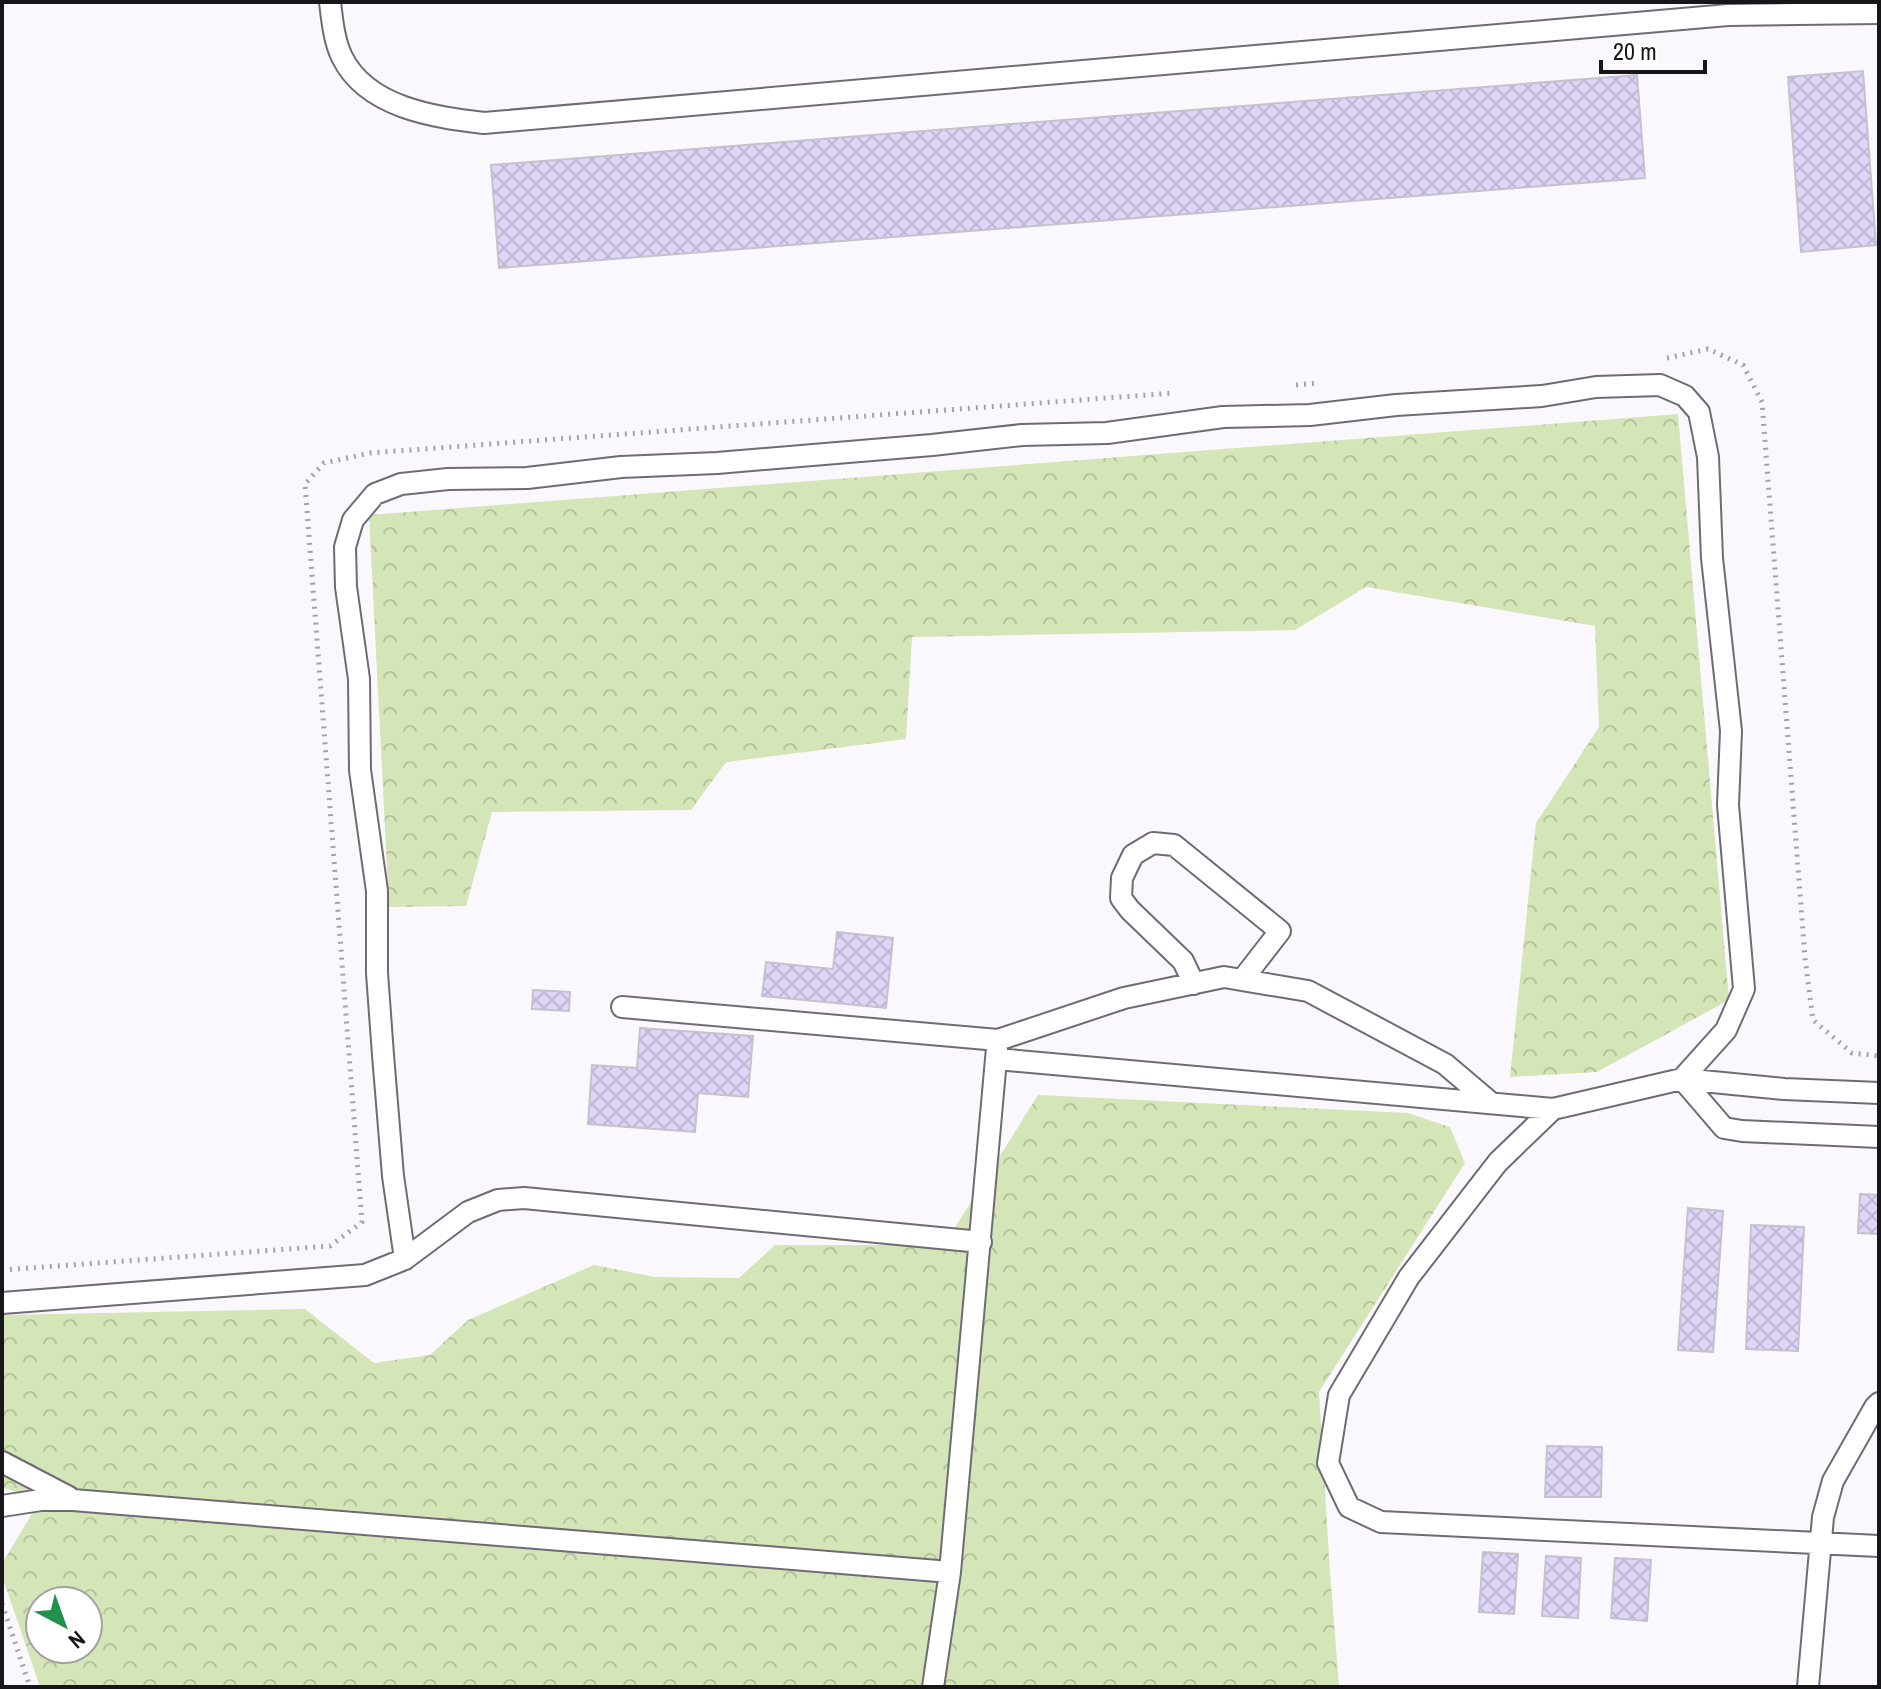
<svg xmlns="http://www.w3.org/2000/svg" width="1881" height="1689" font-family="'Archivo Narrow',sans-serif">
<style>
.forest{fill:url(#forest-crowns);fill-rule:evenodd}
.building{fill:url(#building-cross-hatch);stroke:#c5c1cd;stroke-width:2}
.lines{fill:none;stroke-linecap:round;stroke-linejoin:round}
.lane-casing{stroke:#6f6b76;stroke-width:24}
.path{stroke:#a3a2a6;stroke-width:5;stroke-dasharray:2 6;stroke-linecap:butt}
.lane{stroke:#fff;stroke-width:20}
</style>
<defs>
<pattern id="forest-crowns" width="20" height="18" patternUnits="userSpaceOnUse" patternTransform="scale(2)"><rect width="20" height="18" fill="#d4e5b7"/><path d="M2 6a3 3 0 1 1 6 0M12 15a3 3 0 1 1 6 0" fill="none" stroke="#b5c49d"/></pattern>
<pattern id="building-cross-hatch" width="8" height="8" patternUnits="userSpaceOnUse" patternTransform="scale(2)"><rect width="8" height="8" fill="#e0d5f7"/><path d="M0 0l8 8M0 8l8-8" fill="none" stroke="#bfb6d3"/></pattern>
</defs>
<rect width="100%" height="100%" fill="#faf8fd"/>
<path class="forest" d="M1678 414 1729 1000 1597 1072 1510 1077 1536 823 1599 727 1595 626 1366 587 1295 630 912 637 906 739 726 762 691 810 492 812 466 906 389 907 369 515Z
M1038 1095 1408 1113 1450 1127 1465 1163 1319 1392 1330 1572 1339 1687H40L2 1576V1564L40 1500 2 1487V1315L305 1309 374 1363 430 1355 468 1320 594 1265 655 1277 739 1278 775 1245H944ZM40 1601H88V1649H40Z"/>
<path class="building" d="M1863 71 1876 245 1801 252 1788 77Z
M1637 75 1645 178 499 268 491 165Z
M837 932 893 938 886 1008 762 996 766 962 833 969Z
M533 990 570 992 569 1011 532 1009Z
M640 1028 753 1036 748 1097 698 1093 695 1132 588 1124 592 1065 637 1068Z
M1860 1194 1879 1195V1234L1858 1233Z
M1688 1208 1723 1211 1713 1352 1678 1350Z
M1751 1225 1804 1227 1798 1351 1746 1349Z
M1547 1446 1602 1447 1601 1497H1545Z
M1483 1552 1518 1554 1514 1614 1479 1612Z
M1546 1556 1581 1558 1578 1618 1542 1616Z
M1615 1558 1651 1560 1647 1621 1611 1618Z"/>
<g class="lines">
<g class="lane-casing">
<path id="lane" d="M330 2C332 19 334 41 342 57 367 108 434 117 484 123L1728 15 1879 13
M1194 984 1183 961 1130 910 1121 898 1122 878 1133 855 1153 843 1174 845 1280 931 1242 980
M622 1007 998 1040 1124 998 1224 977 1308 991 1445 1064 1491 1103
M997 1059 1553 1109 1682 1079 1784 1089 1879 1093
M1553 1109 1498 1162 1409 1277 1339 1395 1328 1463 1349 1507 1381 1522 1879 1546
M405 1259 393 1176 383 1055 377 973V891L360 770 359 679 346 587 345 547 353 520 375 494 401 484 448 479 527 478 621 467 717 463 932 445 1022 435 1107 433 1223 417 1310 415 1396 405 1542 396 1596 387 1660 385 1685 396 1699 412 1708 457 1712 558 1731 731 1728 805 1744 989 1726 1030 1682 1079 1724 1128 1742 1131 1879 1137
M2 1303 365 1275 405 1259 468 1212 498 1200 524 1198 981 1242
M2 1462 69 1497
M2 1506 41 1500H73L950 1572
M933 1687 950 1572 997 1048
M1808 1687 1823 1517 1833 1481 1875 1407 1879 1403"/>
</g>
<path class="path" d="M1667 358 1708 349 1743 365 1762 402 1805 958 1813 1020 1852 1053 1879 1056
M1296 385 1318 383
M2 1270 330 1246 362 1222 305 484 324 463 370 453 1174 393
M2 1604 30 1687"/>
<use href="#lane" class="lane"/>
</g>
<rect width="1881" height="1689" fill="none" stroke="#17161a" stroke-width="8"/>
<g transform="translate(64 1625) rotate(139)"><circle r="38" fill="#ffffff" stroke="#a2a2a3" stroke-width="2"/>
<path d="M0-6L14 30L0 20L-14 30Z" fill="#21924c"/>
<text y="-12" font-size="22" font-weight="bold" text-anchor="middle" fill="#17161a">N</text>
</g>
<path d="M1601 60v12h104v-12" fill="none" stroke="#17161a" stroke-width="4"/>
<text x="1613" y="60" font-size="24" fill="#17161a" stroke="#ffffff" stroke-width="6" paint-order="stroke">20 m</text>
</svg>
